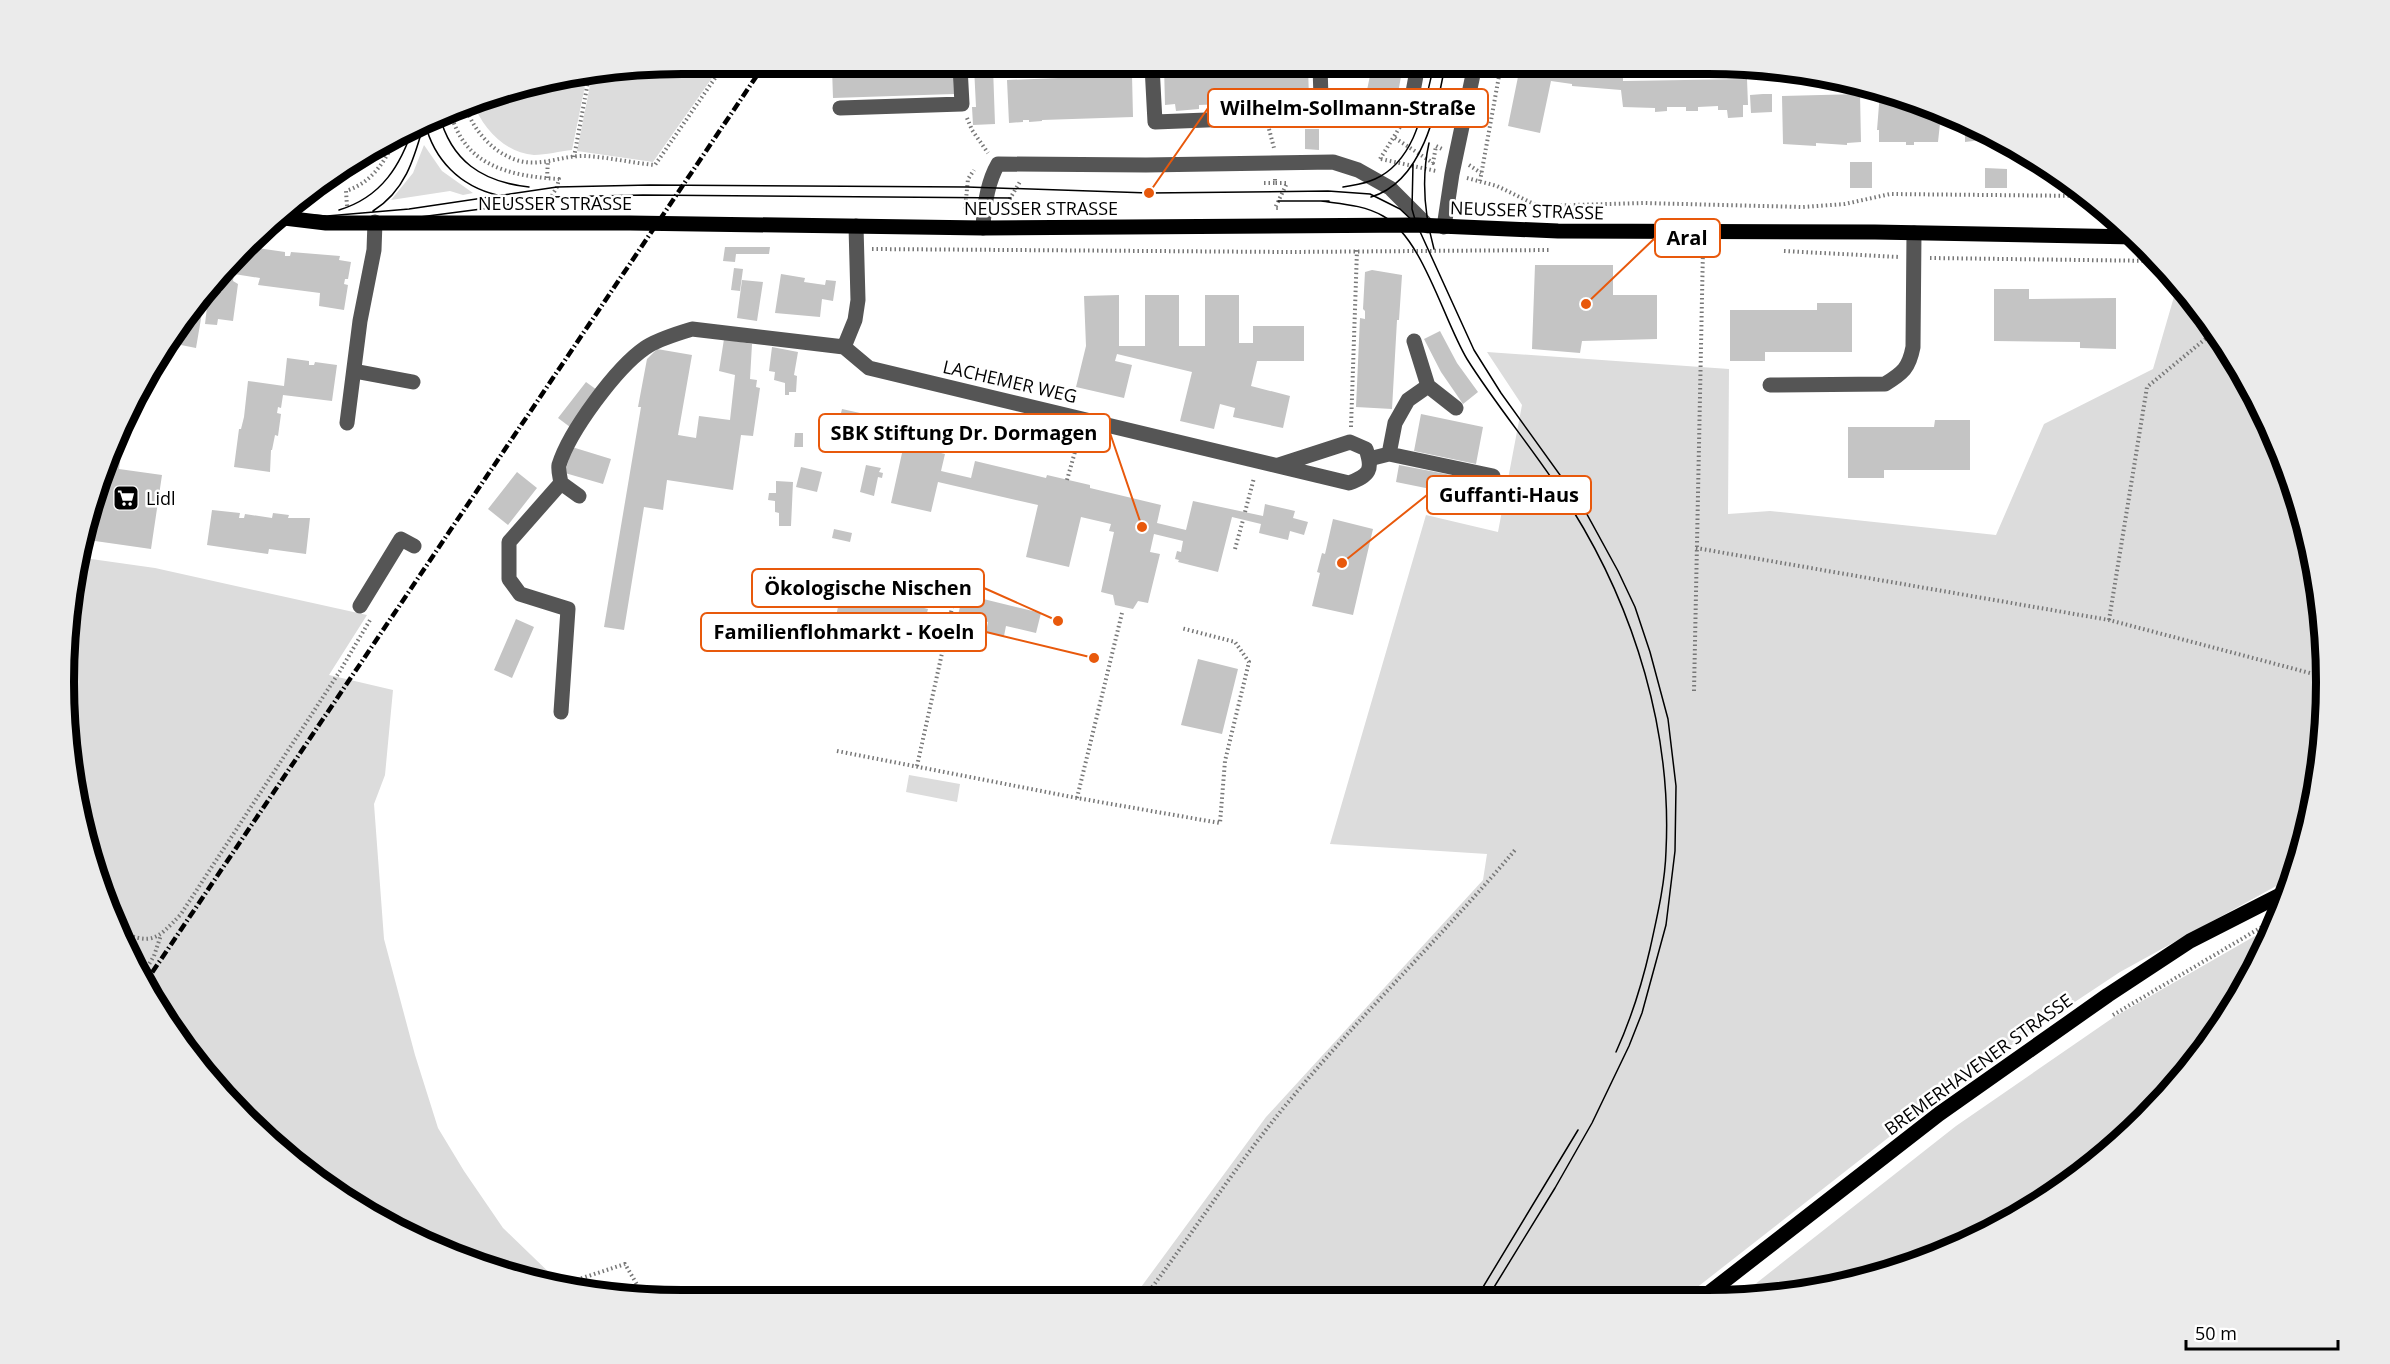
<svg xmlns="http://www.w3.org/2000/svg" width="2390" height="1364" font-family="'Open Sans',sans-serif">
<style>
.green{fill:#dcdcdc}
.building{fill:#c4c4c4}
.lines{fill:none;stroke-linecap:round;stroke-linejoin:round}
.path{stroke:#777;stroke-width:4;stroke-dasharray:1.5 3;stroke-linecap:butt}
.minor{stroke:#555;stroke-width:15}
.major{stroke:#000;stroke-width:15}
.tram{stroke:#000;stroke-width:1.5}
.rail{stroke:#000;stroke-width:4.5;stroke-dasharray:9 3 1.5 3;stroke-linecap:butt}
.labels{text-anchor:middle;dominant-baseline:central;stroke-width:5;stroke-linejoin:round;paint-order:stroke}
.street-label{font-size:18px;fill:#000;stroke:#fff}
.poi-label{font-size:18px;fill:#000;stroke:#fff;text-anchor:start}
.rim{fill:none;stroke:#000;stroke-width:8}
.leader{fill:none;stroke:#e8590c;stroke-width:2}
.callout-dot{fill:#e8590c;stroke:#fff;stroke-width:2}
.callout{fill:#fff;stroke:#e8590c;stroke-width:2}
.callout-label{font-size:20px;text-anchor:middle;font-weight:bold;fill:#000}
</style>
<rect width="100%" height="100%" fill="#fff"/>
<path class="green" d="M601 68H719L653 162 577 151 593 70Z
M588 71 572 150C560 151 546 155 534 155 505 153 482 128 473 102L483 96Z
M424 145 442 171 473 193 463 195 450 191 391 200 413 173Z
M2178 283 2199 305 2263 409 2306 522 2326 642 2322 763 2296 875 2120 972 2037 1027 1962 1080 1686 1296 1133 1298 1266 1117 1483 880 1487 854 1330 844 1426 515 1498 532 1522 405 1487 352 1729 369 1728 514 1770 511 1996 535 2044 424 2153 369Z
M77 557 155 568 367 615 329 675 393 690 385 775 374 804 384 939 415 1055 438 1128 464 1171 503 1228 560 1283 483 1268 372 1218 274 1148 216 1090 146 992 110 919 75 803 64 722 68 602Z
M909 775 960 784 957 802 906 792Z
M2274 925 2244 992 2167 1092 2145 1108 2022 1212 1907 1268 1788 1296H1740L1956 1126 2114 1017Z"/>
<path class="building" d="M1545 65H1573V68L1614 71V74H1623V81L1747 79 1748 105H1743V117L1728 118 1727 110H1718V106L1698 107V111H1686V107H1667V111L1655 112V108L1623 107 1621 90 1572 86V84L1551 81 1540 133 1508 126 1520 67 1543 71Z
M1164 66H1308L1309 99 1297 100V106L1272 107V102L1199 105V109L1176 111 1175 104 1165 105Z
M1372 66H1403L1392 125 1361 119Z
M953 67 954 94 833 98 832 68Z
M974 67H993L995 124 973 125 972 107H976Z
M1132 75 1133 117 1042 120V121L1029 122V120H1023V122L1009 123 1007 80Z
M1880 92H1887L1941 114 1938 142H1914V145H1906V142H1879V130H1877Z
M1763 94H1772V112L1751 113 1750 95Z
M1860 94 1861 142 1847 143V145L1816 143V146L1783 144 1782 96Z
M1965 124 2000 139 1999 140 1997 143H1992L1990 139 1965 142Z
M1305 129H1319V150L1305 149Z
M1850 162H1872V188H1850Z
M1985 168 2007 169V188H1985Z
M333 174 330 184 318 183 326 178Z
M243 246 285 252V256H290L291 252 340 256 339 260 351 262 348 279H345L344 284 348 285 344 310 319 306 320 293 258 285 260 278 234 274 233 281 238 284 233 321 218 319 217 325 205 324 209 290H207L223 270 220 292H222L226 267Z
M725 247H770L769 254H736L735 262 723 261Z
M1535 265H1613V295H1657V339L1582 341 1580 353 1532 349Z
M734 268 743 269 740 291 731 290Z
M1372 270 1402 275 1399 320H1397L1392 409 1356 407 1360 318 1365 319V311L1363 309 1365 272Z
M781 274 805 278 804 282 825 285 826 280 836 281 833 301 822 299 820 317 775 313Z
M742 280 763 282 757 321 737 318Z
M1994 289H2029V299L2116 298V349L2080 348V342L1994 341Z
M1119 295V346H1145V295H1179V346H1205V295H1239V343H1253V326H1304V361H1257L1251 386 1290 396 1283 428 1233 417 1235 408 1220 404 1214 429 1180 421 1192 372 1117 354 1115 361 1132 365 1124 398 1076 387 1086 346 1084 296Z
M1817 303H1852V352H1765V361H1730V310H1817Z
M194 306 203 307 196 348 181 345 186 315Z
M1440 331 1457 363 1478 392 1463 404 1441 372 1424 339Z
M724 339 752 344 750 379 757 380 756 387 760 388 753 436 741 435 733 490 667 480 663 510 644 507 624 630 604 627 641 407H638L647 359 657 349 692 355 678 435 696 438 699 416 730 420 735 375 719 371Z
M772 347 798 352 794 375 797 376 796 392H789V395H785V383L774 380 775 372 769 371Z
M287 358 309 361V365H314L315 362 337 365 332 401 283 395 281 408 278 407 277 413 281 414 278 436 275 435 272 450H271L270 472 234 467 239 429H241L244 417 248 381 284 386Z
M586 382 597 390 570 427 558 418Z
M842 409 887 419 879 453 834 442Z
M1421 414 1483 427 1476 464 1414 451Z
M1935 420H1970V470H1884V478H1848V427H1934Z
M795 433H803V447H794Z
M904 444 945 454 941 471 971 478 975 461 1046 478 1047 475 1090 485V488L1161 505 1157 523 1186 530 1193 501 1263 516 1265 504 1295 511 1293 518 1308 522 1304 535 1290 531 1288 540 1259 533 1261 524 1232 517 1218 572 1178 562 1179 560 1175 559 1177 551 1181 552 1183 541 1154 534 1150 552 1160 554 1148 603 1138 601 1133 609 1115 605 1113 595 1101 592 1114 532 1109 531 1111 524 1081 517 1069 567 1026 557 1038 505 938 482 931 512 891 503Z
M572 447 611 459 603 484 565 473Z
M110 453 121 455 119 469 162 475 151 549 81 539 84 521Z
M866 465 881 468 879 472 883 473 882 478 878 477 874 496 860 492Z
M1399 465 1498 484 1495 502 1396 482Z
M801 467 822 472 817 492 796 487Z
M517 472 537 488 508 525 488 509Z
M776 481 793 482 791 526H779V513L775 512V501L768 500 769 493H776Z
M212 510 240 513 239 518H244L245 514 272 518 273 513 289 515 288 518H310L306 554 269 549 268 554 207 545Z
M1333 519 1373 529 1353 615 1312 606 1320 573 1317 572 1322 553 1325 554Z
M834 529 852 533 850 542 832 538Z
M864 587 878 591 877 596 928 609 920 639 855 623 849 647 830 642 841 594 860 602Z
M963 594 1041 613 1036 633 1006 626 1004 636 986 632 988 622 958 615Z
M516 619 534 627 512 678 494 670Z
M1198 659 1238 669 1222 734 1181 725Z"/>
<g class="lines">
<path class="path" d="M465 103C471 130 497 158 525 162 545 165 566 155 585 156 608 157 632 163 655 165L722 68
M450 110C463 166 509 176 559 179L557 187 545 207
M967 118 972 130 988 153
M1269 129 1274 148
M1395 138 1433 163 1436 146 1442 149
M574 157 590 71
M1380 159 1403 122
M1381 159 1436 171
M1469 165 1481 173
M547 178 548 160
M1467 178 1497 186 1538 206 1643 203 1803 207 1845 204 1890 194 2087 196
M1275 179V183H1287L1275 208H1278
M1480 181 1501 65
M1264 183H1275
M347 206 346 191C374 182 387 158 398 133
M1005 207 1021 180
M1000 208H1023V211
M1023 208H1031
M965 209 968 179 974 170
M872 249 1288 252 1551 250
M1784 251 1899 257
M1930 258 2158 261
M1351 427 1357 250
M1067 480 1080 434
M1245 512 1254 478
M1696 548 2109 620 2325 677
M1235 549 1243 520
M2109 620 2147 387 2215 331
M1694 691 1703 248
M837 751 1077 798 1220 823 1225 761 1249 662 1235 642 1181 628
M917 766 960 572
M1077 798 1122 613
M116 931C152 944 155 942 181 914L340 671 370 620
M140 979 154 956 161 935
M2113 1015 2272 921
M564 1284 625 1264 646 1300
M1144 1298C1191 1236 1232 1171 1281 1111 1355 1020 1440 939 1515 850"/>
<path class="minor" d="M1152 66 1155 122 1258 118
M840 108 962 104 960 67
M1410 108 1418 65
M1303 113 1312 110 1321 98 1320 66
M1444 227 1452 174 1475 65
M983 228C984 206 987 183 998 164L1146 165 1333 162 1358 170 1390 188 1428 226
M1414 341 1428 386
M844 347 869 368 1349 483C1370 475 1373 470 1366 449L1350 442 1279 465
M354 371 413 382
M1770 385 1885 384C1903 373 1909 368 1913 347L1914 233
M347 423 360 321 374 250 375 222
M1389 454 1395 423 1408 400 1428 386 1456 408
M1369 459 1389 454 1493 476
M579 496 561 483C560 477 558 470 559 465 569 432 616 368 645 348 658 339 677 334 692 329L844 347 855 320 858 300 856 226
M360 606 401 539 414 546
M561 712 568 609 520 594 509 579V542L561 483"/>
<path class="major" d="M276 217 326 223H630L983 228 1417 225 1558 231 1875 232 2135 237
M1705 1296 1939 1114 2108 995 2190 941 2290 890"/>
<path class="tram" d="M439 114C451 161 482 182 529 187
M425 123C434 160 460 186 497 195
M1429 143C1421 179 1424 213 1434 249
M1413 164 1412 209 1416 223
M1343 187C1353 185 1365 184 1375 179 1417 160 1424 105 1434 65
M1371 197C1422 182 1437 111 1445 65
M1278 201H1329
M1321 201C1342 204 1364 205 1383 216 1423 238 1443 319 1467 359 1499 410 1540 457 1572 509 1635 610 1672 732 1666 851 1665 884 1657 917 1650 949 1642 984 1631 1019 1616 1052
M339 210C382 197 401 165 414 125
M373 211C407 190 415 155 425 120
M280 213 327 216 409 209 557 187 650 185 967 187 1149 193 1328 191 1370 194 1400 209 1417 225 1474 350 1501 393 1583 507 1618 571 1635 607 1650 652 1668 719 1676 786 1675 851 1666 925 1642 1013 1629 1046 1592 1123 1555 1188 1488 1297
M270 222 323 225 374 223 489 208 550 197 643 195 1011 198
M1477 1297 1578 1130"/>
<path class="rail" d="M143 986 762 68"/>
</g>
<defs>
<g id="supermarket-square" transform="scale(1.35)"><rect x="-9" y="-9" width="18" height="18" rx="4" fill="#000" stroke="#fff"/><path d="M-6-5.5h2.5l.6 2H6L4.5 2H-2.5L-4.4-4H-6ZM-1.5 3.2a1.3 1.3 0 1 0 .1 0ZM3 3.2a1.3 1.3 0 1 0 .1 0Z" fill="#fff"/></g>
</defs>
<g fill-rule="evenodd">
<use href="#supermarket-square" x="126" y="498"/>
</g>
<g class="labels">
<g class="street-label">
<text x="555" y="203">NEUSSER STRASSE</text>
<text x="1041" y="208">NEUSSER STRASSE</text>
<text transform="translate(1527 210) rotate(2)">NEUSSER STRASSE</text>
<text transform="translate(1010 381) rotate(13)">LACHEMER WEG</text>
<text transform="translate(1978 1064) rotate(-36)">BREMERHAVENER STRASSE</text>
</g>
<g class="poi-label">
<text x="146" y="498">Lidl</text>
</g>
</g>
<path d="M0 0H2390V1364H0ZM682 74H1708A608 608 0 0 1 2316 682V682A608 608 0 0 1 1708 1290H682A608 608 0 0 1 74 682V682A608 608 0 0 1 682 74Z" fill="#ebebeb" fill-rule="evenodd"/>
<path class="rim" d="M682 74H1708A608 608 0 0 1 2316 682V682A608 608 0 0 1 1708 1290H682A608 608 0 0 1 74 682V682A608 608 0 0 1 682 74Z"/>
<path class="leader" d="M1149 193L1208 108M1586 304L1655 238M1142 527L1110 433M1342 563L1427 495M1058 621L984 588M1094 658L986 632"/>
<g class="callout-dot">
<circle cx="1149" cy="193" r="6"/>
<circle cx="1586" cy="304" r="6"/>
<circle cx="1142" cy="527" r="6"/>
<circle cx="1342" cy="563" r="6"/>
<circle cx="1058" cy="621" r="6"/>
<circle cx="1094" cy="658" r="6"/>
</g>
<g class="callout">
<rect x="1208" y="89" width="280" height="38" rx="6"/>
<rect x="1655" y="219" width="65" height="38" rx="6"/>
<rect x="819" y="414" width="291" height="38" rx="6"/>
<rect x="1427" y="476" width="164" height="38" rx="6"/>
<rect x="752" y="569" width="232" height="38" rx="6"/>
<rect x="701" y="613" width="285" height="38" rx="6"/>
</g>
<g class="callout-label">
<text x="1348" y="115">Wilhelm-Sollmann-Straße</text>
<text x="1687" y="245">Aral</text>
<text x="964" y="440">SBK Stiftung Dr. Dormagen</text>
<text x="1509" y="502">Guffanti-Haus</text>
<text x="868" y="595">Ökologische Nischen</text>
<text x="844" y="639">Familienflohmarkt - Koeln</text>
</g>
<path d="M2186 1340v9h152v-9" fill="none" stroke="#000000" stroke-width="3"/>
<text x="2195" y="1340" font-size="18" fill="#000000" stroke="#ffffff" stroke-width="4.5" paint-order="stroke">50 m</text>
</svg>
